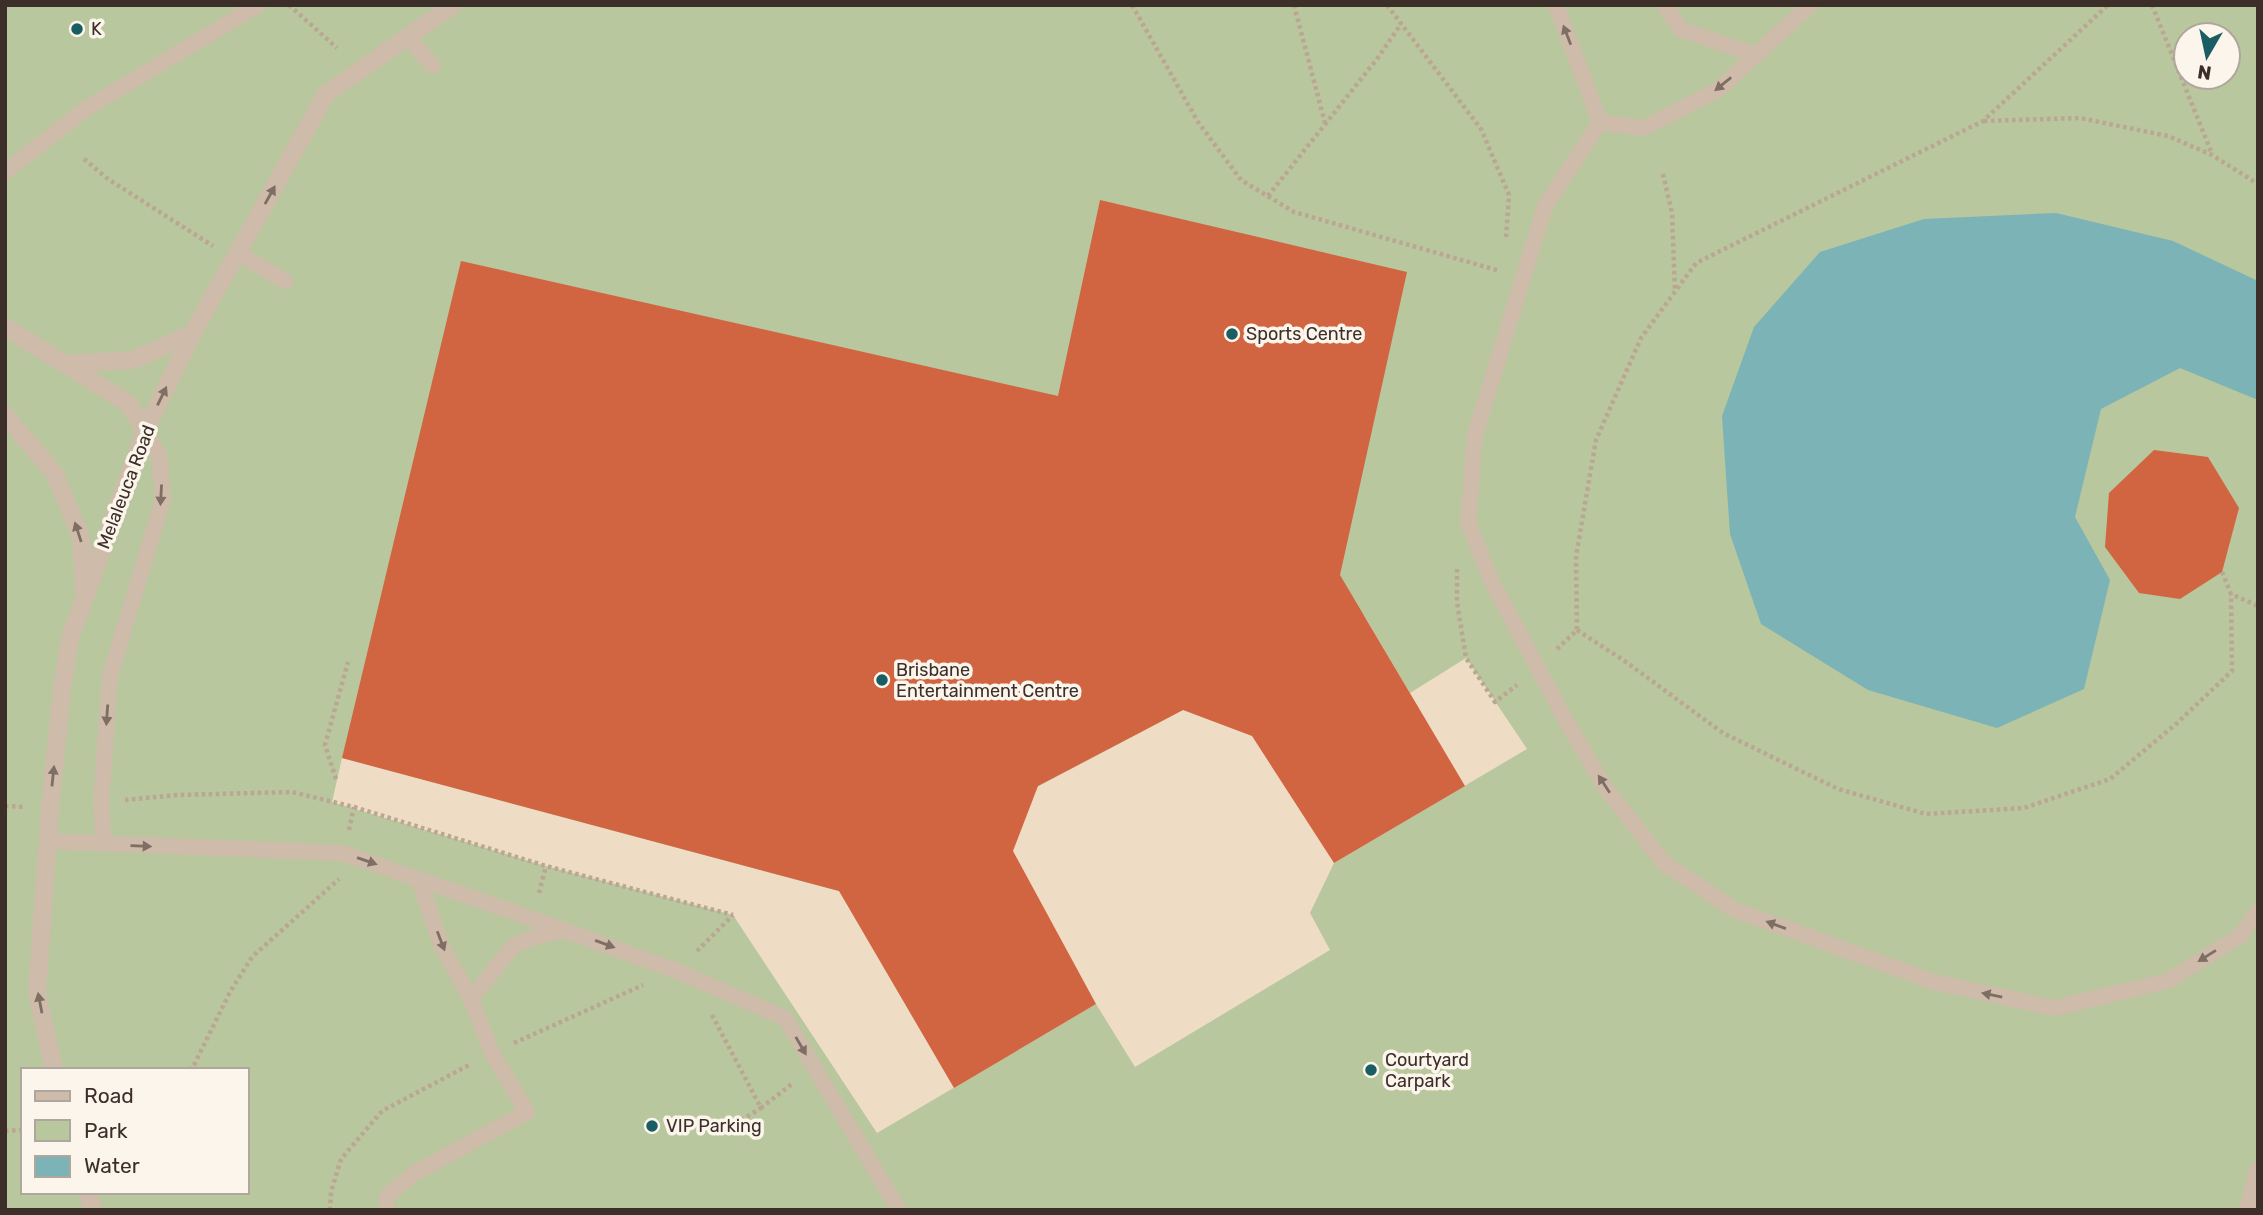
<svg xmlns="http://www.w3.org/2000/svg" width="2263" height="1215" font-family="Rubik,sans-serif">
<style>
.green{fill:#b8c79d;fill-rule:evenodd}
.plaza{fill:#efdcc5}
.water{fill:#7bb3b6}
.building{fill:#d16541}
.lines{fill:none;stroke-linecap:round;stroke-linejoin:round}
.path{stroke:#bba593;stroke-width:4.5;stroke-dasharray:3.5 3.5;stroke-linecap:butt}
.lane{stroke:#cfbba9;stroke-width:16}
.street{stroke:#cfbba9;stroke-width:18}
.oneway{fill:#7e6e63}
.poi-dot{fill:#1a5d62;stroke:#fcf5ec;stroke-width:2.5}
.labels{text-anchor:middle;dominant-baseline:central;stroke-width:7;stroke-linejoin:round;paint-order:stroke}
.poi-label{font-size:18px;fill:#3c2f2a;stroke:#fcf5ec;text-anchor:start}
.street-label{font-size:18px;fill:#3c2f2a;stroke:#fcf5ec}
</style>
<rect width="100%" height="100%" fill="#f5ebdf"/>
<path class="green" d="M5 5H2258V1210H5ZM2186 35H2228V77H2186ZM23 1070H247V1192H23Z"/>
<path class="plaza" d="M1364 615 1410 693 1466 658 1527 749 1334 863 1310 913 1330 950 1135 1067 1096 1004 877 1133 733 915 546 866 332 802 342 758 839 891Z"/>
<path class="water" d="M2056 213 2173 241 2258 281V400L2180 368 2101 409 2075 517 2110 580 2084 689 1997 728 1868 690 1761 624 1730 534 1722 416 1754 327 1820 252 1924 219Z"/>
<path class="building" d="M1100 200 1407 272 1340 575 1465 786 1334 863 1252 736 1183 710 1038 786 1013 851 1096 1004 954 1088 839 891 342 758 461 261 1058 396Z
M2154 450 2208 457 2239 508 2222 572 2180 599 2139 593 2105 547 2109 493Z"/>
<g class="lines">
<path class="path" d="M289 5 337 48
M1132 5 1198 122 1241 180 1294 212 1500 271
M1294 5 1325 123
M1387 5 1481 129 1509 195 1506 237
M2152 5 2212 154
M1984 121 2080 118 2168 136 2212 155 2258 184
M84 159 108 179 213 246
M1663 174 1672 213 1675 291
M1268 196 1377 59 1401 24
M1457 569V602L1466 658 1495 702 1517 685
M2222 572 2231 594 2258 606
M1577 630 1626 662 1723 733 1838 789 1926 814 2024 808 2110 779 2176 724 2232 671 2231 594
M1557 649 1577 630 1576 556 1596 440 1641 338 1696 263 1983 121 2108 5
M336 779 325 745 348 662
M125 800 177 795 292 792 354 807 546 866 733 915
M5 806 25 807
M349 830 354 807
M539 893 546 866
M697 951 733 915
M712 1015 761 1108 793 1083
M514 1043 643 985
M189 1070 194 1065 230 992 252 957 339 879
M735 1124 761 1108
M5 1131 23 1130
M330 1210 331 1192 341 1159 382 1111 471 1064"/>
<path class="lane" d="M1556 5 1600 122 1644 128 1719 89 1810 5
M1665 5 1680 29 1756 55
M408 37 433 66
M1600 122 1545 206 1475 435 1468 522 1491 580 1565 719 1604 786 1664 863 1735 910 1934 982 2054 1008 2168 981 2241 935 2258 911
M5 172 87 108 258 5
M237 253 285 281
M48 841 343 853 511 911 677 971 785 1018 899 1210
M104 844 101 803 110 676 163 499 159 455 145 431
M471 999 514 945 535 937 564 930
M386 1210 387 1196 413 1174 527 1112 492 1053 471 999 442 947 419 880"/>
<path class="street" d="M5 327 128 403 145 431
M65 364 133 360 192 334
M5 415 55 474 81 538 84 589
M54 1070 37 993 50 808 62 689 70 638 145 431 192 334 326 94 453 5
M87 1192 93 1210
M2248 1210 2258 1171"/>
</g>
<defs><path id="oneway-solid" d="M-6-.8H1V-3.2L6.5 0L1 3.2V.8H-6Z" transform="scale(1.75)"/></defs>
<g class="oneway">
<use href="#oneway-solid" transform="translate(1567 35) rotate(-111)"/>
<use href="#oneway-solid" transform="translate(1723 84) rotate(141)"/>
<use href="#oneway-solid" transform="translate(270 195) rotate(-61)"/>
<use href="#oneway-solid" transform="translate(162 396) rotate(-64)"/>
<use href="#oneway-solid" transform="translate(161 495) rotate(93)"/>
<use href="#oneway-solid" transform="translate(78 532) rotate(-108)"/>
<use href="#oneway-solid" transform="translate(107 715) rotate(94)"/>
<use href="#oneway-solid" transform="translate(53 776) rotate(-84)"/>
<use href="#oneway-solid" transform="translate(1604 784) rotate(-123)"/>
<use href="#oneway-solid" transform="translate(141 846) rotate(2)"/>
<use href="#oneway-solid" transform="translate(367 861) rotate(19)"/>
<use href="#oneway-solid" transform="translate(1776 925) rotate(-160)"/>
<use href="#oneway-solid" transform="translate(441 941) rotate(69)"/>
<use href="#oneway-solid" transform="translate(605 944) rotate(20)"/>
<use href="#oneway-solid" transform="translate(2207 956) rotate(148)"/>
<use href="#oneway-solid" transform="translate(1992 995) rotate(-168)"/>
<use href="#oneway-solid" transform="translate(40 1003) rotate(-101)"/>
<use href="#oneway-solid" transform="translate(801 1046) rotate(60)"/>
</g>
<g class="poi-dot">
<circle cx="77" cy="29" r="7"/>
<circle cx="1232" cy="334" r="7"/>
<circle cx="882" cy="680" r="7"/>
<circle cx="1371" cy="1070" r="7"/>
<circle cx="652" cy="1126" r="7"/>
</g>
<g class="labels">
<g class="poi-label">
<text x="91" y="29">K</text>
<text x="1246" y="334">Sports Centre</text>
<text x="896" y="670">Brisbane<tspan x="896" dy="21">Entertainment Centre</tspan></text>
<text x="1385" y="1060">Courtyard<tspan x="1385" dy="21">Carpark</tspan></text>
<text x="666" y="1126">VIP Parking</text>
</g>
<g class="street-label">
<text transform="translate(126 487) rotate(-69)">Melaleuca Road</text>
</g>
</g>
<rect width="2263" height="1215" fill="none" stroke="#3c2f2a" stroke-width="14"/>
<rect x="21" y="1068" width="228" height="126" fill="#fcf5ec" stroke="#afa69e" stroke-width="2"/>
<rect x="35" y="1091" width="35" height="10" fill="#cfbba9" stroke="#afa69e" stroke-width="2"/>
<text x="84" y="1103" font-size="21" fill="#3c2f2a">Road</text>
<rect x="35" y="1120" width="35" height="21" fill="#b8c79d" stroke="#afa69e" stroke-width="2"/>
<text x="84" y="1138" font-size="21" fill="#3c2f2a">Park</text>
<rect x="35" y="1156" width="35" height="21" fill="#7bb3b6" stroke="#afa69e" stroke-width="2"/>
<text x="84" y="1173" font-size="21" fill="#3c2f2a">Water</text>
<g transform="translate(2207 56) rotate(189)"><circle r="33" fill="#fcf5ec" stroke="#afa69e" stroke-width="2"/>
<path d="M0-5L12 26L0 18L-12 26Z" fill="#1a5d62"/>
<text y="-10" font-size="19" font-weight="bold" text-anchor="middle" fill="#3c2f2a">N</text>
</g>
</svg>
